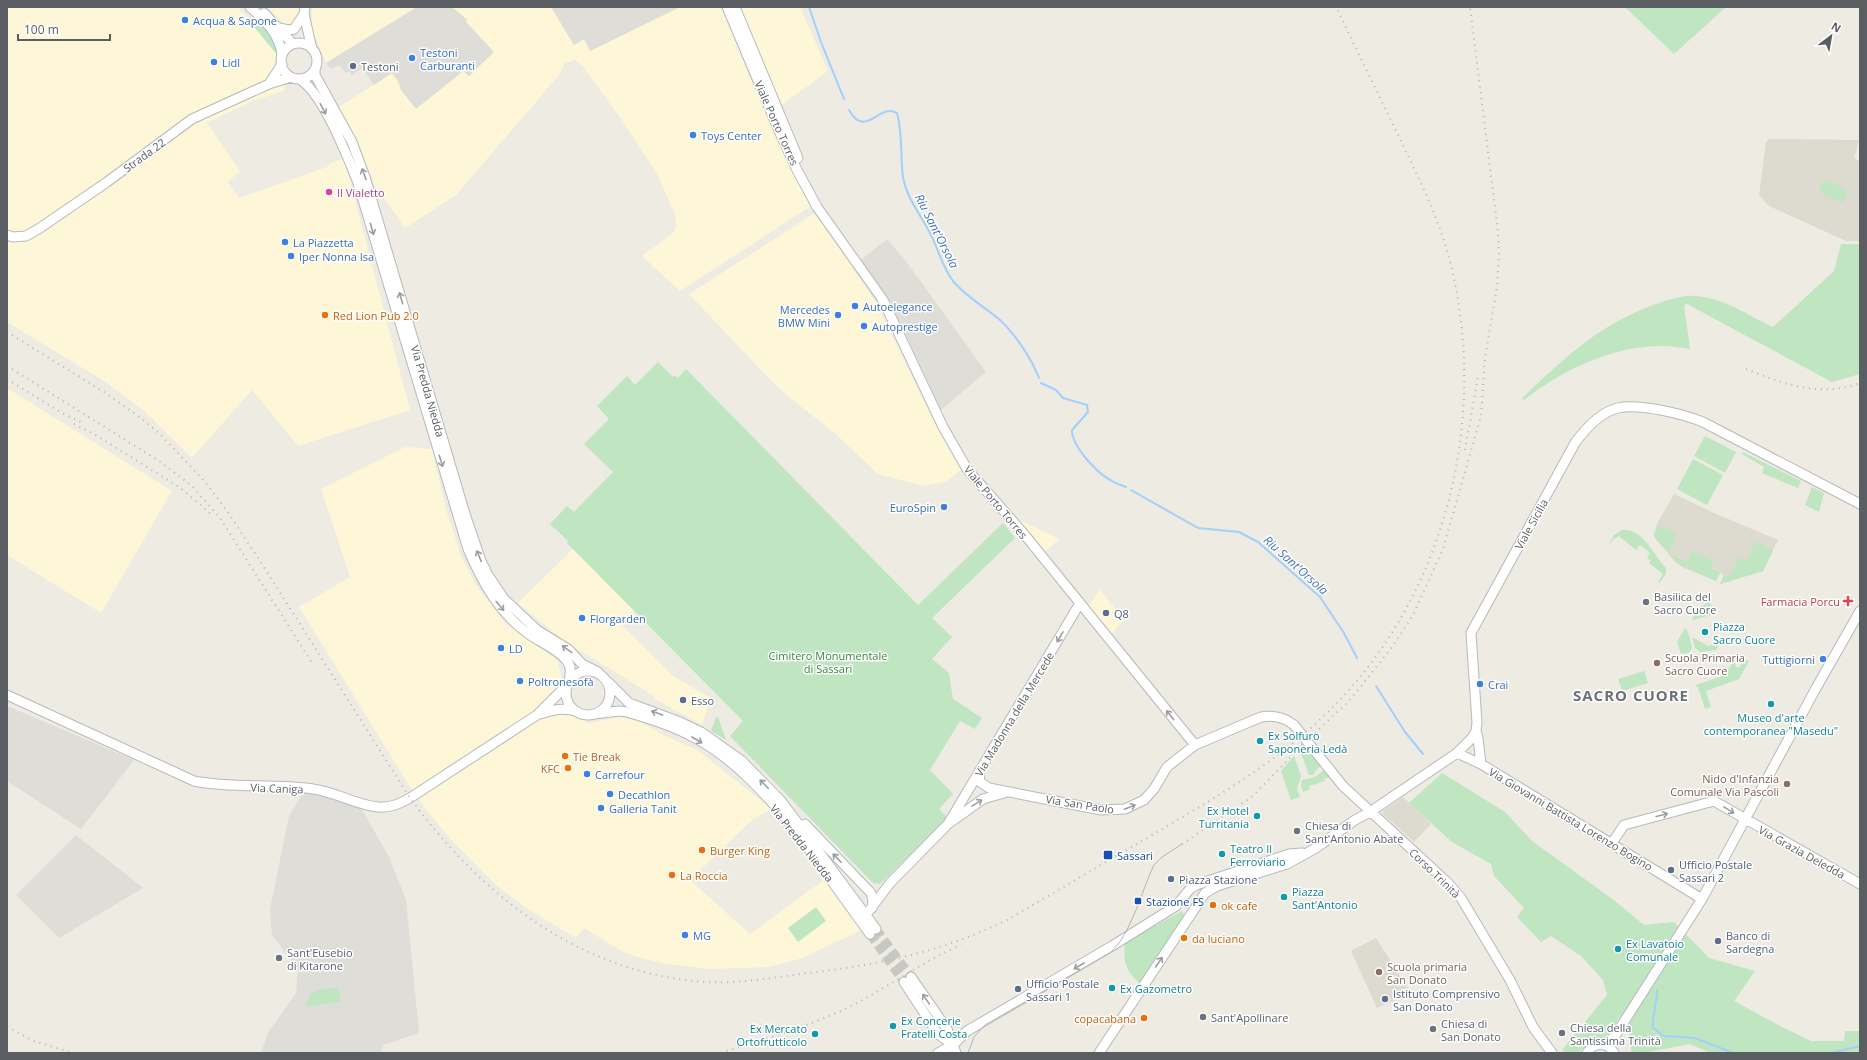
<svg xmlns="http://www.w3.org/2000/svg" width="1867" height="1060" font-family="'Open Sans',sans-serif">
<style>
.commercial{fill:#fdf7d7}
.industrial{fill:#deddd7}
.education{fill:#dddad0}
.green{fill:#bfe5c1}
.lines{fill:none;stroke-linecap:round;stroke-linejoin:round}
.stream{stroke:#a2d0fd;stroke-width:2}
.secondary-tunnel{stroke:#c8c8c2;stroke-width:9;stroke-dasharray:9 4.5;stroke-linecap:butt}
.secondary-casing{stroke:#b6b9be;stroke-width:11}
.secondary{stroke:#fff;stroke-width:9}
.tram{stroke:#b3b4b4;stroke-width:1}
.rail{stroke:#b3b4b4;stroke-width:2;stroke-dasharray:1 5;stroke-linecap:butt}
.secondary-bridge-casing{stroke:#b6b9be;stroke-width:11;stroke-linecap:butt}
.secondary-bridge{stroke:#fff;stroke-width:9}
.oneway{stroke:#9c9ea1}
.shop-dot{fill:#3f7fe0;stroke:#fff;stroke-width:1.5}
.service-dot{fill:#5c6f8a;stroke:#fff;stroke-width:1.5}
.hotel-dot{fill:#d1479c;stroke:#fff;stroke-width:1.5}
.food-dot{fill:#e8710a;stroke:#fff;stroke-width:1.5}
.health-dot{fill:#e0444e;stroke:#fff;stroke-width:1.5}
.worship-dot{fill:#6b7280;stroke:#fff;stroke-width:1.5}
.culture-dot{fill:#0f9aa8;stroke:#fff;stroke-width:1.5}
.education-dot{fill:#8d6e63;stroke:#fff;stroke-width:1.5}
.transit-dot{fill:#1a4fb4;stroke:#fff;stroke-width:1.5}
.labels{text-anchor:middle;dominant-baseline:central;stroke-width:3;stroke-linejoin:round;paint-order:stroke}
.shop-label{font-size:11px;fill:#366cbe;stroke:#fff;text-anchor:start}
.service-label{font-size:11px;fill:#4e5e75;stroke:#fff;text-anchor:start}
.street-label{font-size:11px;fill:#5a5e63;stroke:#fff}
.hotel-label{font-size:11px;fill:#b23c85;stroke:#fff;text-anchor:start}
.food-label{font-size:11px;fill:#c56008;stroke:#fff;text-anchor:start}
.worship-label{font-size:11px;fill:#5b616d;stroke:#fff;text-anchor:start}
.health-label{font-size:11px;fill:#be3a42;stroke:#fff;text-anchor:end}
.culture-label{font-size:11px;fill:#0d838f;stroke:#fff;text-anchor:start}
.park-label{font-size:11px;fill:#37863f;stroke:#fff}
.education-label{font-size:11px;fill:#785e54;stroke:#fff;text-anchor:start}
.transit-label{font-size:11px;fill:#164399;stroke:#fff;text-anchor:start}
.water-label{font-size:12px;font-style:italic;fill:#4274b7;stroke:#fff}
.district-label{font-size:15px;font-weight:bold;letter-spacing:1px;fill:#6b7075;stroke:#fff}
</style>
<rect width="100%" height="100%" fill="#edebe2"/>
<path class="commercial" d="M7 7H237L258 26 263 27 278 49 277 64 282 74 285 90 260 99H257L207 123 240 171 228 182 239 198 327 167 331 163 344 158 410 410 298 446 252 390 192 458 143 410 104 381 7 322Z
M268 7H299L297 22 289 27 282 23Z
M312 7H417L326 63 312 30Z
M452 7H551L574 45 584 39 590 51 680 7H722L748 73 811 206 680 291 642 256 674 232 676 225 675 215 667 196 657 174 624 123 584 68 576 60 565 63 559 75 456 195 405 228 374 184 357 141 339 107 392 73 398 81 401 90 416 108 464 71 469 76 494 52 466 22 467 19Z
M738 7H800L828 71 782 105Z
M815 213 875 301 937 428 964 468 945 482 924 486 878 474 838 436 778 388 689 294Z
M7 388 172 491 101 613 7 555Z
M405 447 432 449 447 513 462 558 478 588 505 623 558 661 562 680 557 688 549 695 565 712 589 723 620 717 641 722 663 735 697 750 772 809 752 820 690 880 750 934 825 879 861 930 803 958 768 967 709 969 667 964 637 957 623 952 584 928 576 938 529 910 497 886 456 845 431 816 412 790 299 607 350 577 321 489Z
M1017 519 1060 539 1044 552Z
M573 549 635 611 622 625 673 676 711 698 702 725 653 698 654 696 563 640 518 603Z
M1100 590 1124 620 1111 634 1088 606Z"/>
<path class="industrial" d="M417 7H452L467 20 466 22 494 52 469 76 463 71 416 109 401 90 398 81 392 73 374 85 362 68 352 75 349 71 346 73 339 65 331 69 326 63Z
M551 7H680L590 51 584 39 574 45Z
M887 239 905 260 986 372 941 410 904 331 861 260Z
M7 706 134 760 81 829 7 781Z
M304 791 321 792 361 808 389 857 406 900 419 1033 383 1045 381 1053H261L268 1033 296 993 298 970 272 935 270 909 289 816Z
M76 835 143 888 59 938 16 895Z"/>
<path class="education" d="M1769 139 1859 140 1854 158 1860 161V241H1846L1769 206 1759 195 1766 142Z
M1674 494 1714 513 1778 540 1763 571 1720 584 1724 575 1720 573 1716 581 1682 567 1674 561 1654 535 1658 522Z
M1403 797 1431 824 1414 842 1383 814V811Z
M1376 938 1411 993 1377 1008 1351 951Z"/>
<path class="green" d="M1625 7H1726L1674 54Z
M252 20C256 24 259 25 263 27 272 33 277 46 278 56L250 22Z
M1824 179 1848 190 1842 203 1819 192Z
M1841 244H1860V374L1832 382 1687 304 1684 305 1690 349C1681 348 1672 346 1663 346 1612 346 1564 369 1524 400L1522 398C1566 357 1600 323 1659 303 1669 300 1683 295 1694 296 1723 297 1749 316 1773 327L1834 271Z
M658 362 673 377 675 375 678 378 686 369 918 605 1003 523 1015 538 932 618 952 637 932 659 949 673 953 699 982 718 975 729 960 721 930 770 953 794 939 809 948 818 880 884 873 883 730 736 743 721 567 543 568 541 550 524 567 506 574 512 613 472 584 444 609 419 597 406 627 376 635 385Z
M1705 436 1736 452 1725 473 1694 456Z
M1743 452 1801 481 1798 488 1762 473 1764 467 1742 454Z
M1693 459 1723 475 1707 505 1677 489Z
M1812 487 1824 493 1819 512 1805 505Z
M1657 525 1677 534 1668 553 1687 562 1693 551 1713 561 1710 568 1720 573 1716 581 1677 563 1655 538 1654 535Z
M1622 530C1644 528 1653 555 1666 568V574L1660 582 1658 583 1663 574 1649 563 1651 561 1647 558 1650 553 1640 545 1636 550 1619 536 1615 539 1614 538 1607 547 1614 535Z
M1756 541 1773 551 1763 571 1720 584 1724 575 1729 577 1739 557 1746 561Z
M1709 602 1713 609 1711 615 1693 620 1692 619 1698 608Z
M1685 628 1688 632 1692 648 1689 653 1681 654 1677 642Z
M1692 637 1708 646 1715 644 1718 646 1716 650 1700 652 1695 648Z
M1744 659 1749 661 1739 679 1706 691 1711 707 1705 709 1698 687H1696V685L1725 675 1733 662 1736 664 1735 666 1739 668Z
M1644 671 1648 683 1622 691 1618 679Z
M716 717H718L726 740 711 731Z
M1304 747 1320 765 1319 769 1318 768 1313 775H1309L1300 750Z
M1294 756 1301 776 1297 789 1300 797 1291 800 1281 771Z
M1324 770 1331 777 1324 779 1325 781 1309 786 1310 789 1303 792 1301 785 1302 780 1315 777Z
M1442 773 1505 812 1532 841 1615 901 1644 925 1674 922 1709 958 1755 971 1734 1001 1782 1027 1811 1041H1844L1845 1031H1860V1053H1710L1690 1044 1642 1053H1632L1628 1032 1620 1016C1617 1021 1614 1029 1610 1033 1600 1043 1588 1040 1579 1053H1566L1562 1050 1607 995 1603 980 1581 956 1551 936 1541 942 1517 917 1524 908 1494 876 1491 864 1452 842 1409 803Z
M816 907 826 921 798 942 788 928Z
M1182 911 1185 917 1141 984C1125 971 1123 962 1125 942Z
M338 987 341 1001 306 1007C311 986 320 991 338 987Z"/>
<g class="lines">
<path class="stream" d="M809 7 821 42 844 99
M849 110C866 140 879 102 897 113 903 134 900 156 903 177 907 200 922 216 932 237 939 252 943 268 953 281 966 297 985 307 1000 320 1016 335 1031 358 1039 378
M1041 383 1056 390 1063 398 1087 405 1088 412 1072 430C1072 447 1098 474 1112 481 1116 484 1122 485 1126 487
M1131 490 1198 528 1239 532 1258 542 1320 597 1344 633 1357 658
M1376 686 1405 732 1423 754
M1657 990C1657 1004 1652 1015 1653 1028L1664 1036 1695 1038 1733 1053
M1831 1053 1860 1046"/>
<path class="secondary-tunnel" d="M876 929 911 977
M870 934 904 982"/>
<g class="secondary-casing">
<path id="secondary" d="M250 7C265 20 280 35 282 55
M305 7 304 14 312 49
M727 7 780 133 797 170 817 207 883 300 943 427 967 469 1024 534 1195 745
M735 7 798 158
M264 13 293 44
M279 28 289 30 294 29 304 14
M281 61a18 18 0 1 1 36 0a18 18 0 1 1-36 0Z
M315 69V75L352 142 365 177 465 514 481 561 488 575 504 599 537 630 568 649 582 664 598 672
M299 79C322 91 347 156 357 180L468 549C482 582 500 614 530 635 542 643 558 649 567 661 572 667 570 674 569 682
M269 84 282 64
M7 235 13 237 26 236 40 228 107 182 192 119 269 84 291 77
M566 693a22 22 0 1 1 44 0a22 22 0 1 1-44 0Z
M608 682 629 703 680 722 701 732 742 761 781 801 800 826 876 929
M7 695 194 781C235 789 273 783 313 789 336 792 356 805 378 807 390 808 399 804 410 798L537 715 567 685
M540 714C553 710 562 707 576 711
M594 714 619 711 627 712C650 719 674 726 695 738 733 758 765 793 792 826L870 934
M1476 731 1478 738 1481 764
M1457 753 1481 764 1702 899
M979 773 980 782 989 788 1101 810 1125 809 1144 800 1154 789 1167 767 1195 745 1261 717C1273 715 1284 717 1294 725
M1343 786 1447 882 1461 898 1510 980 1533 1027 1552 1053
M805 824 871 893 873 901 872 908
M948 824 1080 603
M1612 843 1624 825 1714 801 1860 884
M860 915 868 912 891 882 948 824 983 799 1004 793
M911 977 947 1029 956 1053
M904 982 938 1034 953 1045
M1604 1045 1615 1036 1702 899 1815 690 1860 611
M938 1053 953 1045 967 1031 1112 946 1176 906 1190 889 1196 885 1289 854 1302 853
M1099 1053 1205 893 1217 886 1287 864 1316 848 1355 820 1370 812 1457 753 1472 738 1476 731 1477 723 1471 633 1575 443C1586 428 1600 412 1618 408 1639 403 1683 414 1703 422L1860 504
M1587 1053C1593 1042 1607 1041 1614 1053"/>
</g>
<use href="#secondary" class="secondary"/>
<path class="tram" d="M968 1053 974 1037 985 1025 1111 952C1131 934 1142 890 1154 865L1162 857 1182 844"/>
<path class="rail" d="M7 332 104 392 137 415 160 434 206 483 227 511 262 564 410 798C482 896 581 974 706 982 743 984 780 976 817 972 887 963 943 951 1007 920 1052 894 1097 867 1142 841 1208 802 1276 764 1331 709 1448 593 1491 412 1448 254 1437 214 1417 175 1399 137 1378 94 1357 50 1336 7
M7 366 159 461 192 486 220 518 312 663
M1746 369C1784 384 1820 398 1860 383
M7 379 62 413 83 423
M74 424 94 434 179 487 211 514
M1465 450 1478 377
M1182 844 1253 796 1303 744 1347 703 1363 684 1395 643 1413 615 1443 549 1481 416 1485 358 1497 287 1499 254 1498 232 1470 7
M7 1027 34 1041 73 1053
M721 1053C763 1039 807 1027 847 1008 886 989 921 962 961 945"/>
<g class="secondary-bridge-casing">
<path id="secondary-bridge" d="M1294 725 1343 786"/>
</g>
<use href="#secondary-bridge" class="secondary-bridge"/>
</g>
<defs><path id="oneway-shaft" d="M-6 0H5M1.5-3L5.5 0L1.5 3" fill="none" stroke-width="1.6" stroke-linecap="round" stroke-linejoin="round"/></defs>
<g class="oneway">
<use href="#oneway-shaft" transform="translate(323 109) rotate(62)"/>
<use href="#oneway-shaft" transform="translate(364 174) rotate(-110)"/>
<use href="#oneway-shaft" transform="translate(372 229) rotate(73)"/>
<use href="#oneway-shaft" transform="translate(401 298) rotate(-106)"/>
<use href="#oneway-shaft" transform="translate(441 461) rotate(73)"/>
<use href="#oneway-shaft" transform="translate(479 556) rotate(-112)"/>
<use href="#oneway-shaft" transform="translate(500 606) rotate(50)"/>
<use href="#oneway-shaft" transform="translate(1060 637) rotate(121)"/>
<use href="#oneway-shaft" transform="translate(567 649) rotate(-144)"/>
<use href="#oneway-shaft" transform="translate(657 713) rotate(-160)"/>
<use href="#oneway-shaft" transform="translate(1170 715) rotate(-129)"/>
<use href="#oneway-shaft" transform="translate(697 740) rotate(30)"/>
<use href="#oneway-shaft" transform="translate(764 784) rotate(-134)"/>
<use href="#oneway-shaft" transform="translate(977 803) rotate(-32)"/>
<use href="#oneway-shaft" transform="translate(1130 807) rotate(-22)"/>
<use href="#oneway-shaft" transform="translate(1729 810) rotate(31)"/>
<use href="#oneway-shaft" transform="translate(1662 815) rotate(-15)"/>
<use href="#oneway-shaft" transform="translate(837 858) rotate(-134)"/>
<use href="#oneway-shaft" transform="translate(1159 962) rotate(-56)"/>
<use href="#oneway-shaft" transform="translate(1079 966) rotate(150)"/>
<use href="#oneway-shaft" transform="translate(926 999) rotate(-124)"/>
</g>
<g class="shop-dot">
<circle cx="185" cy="20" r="4"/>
<circle cx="412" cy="58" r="4"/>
<circle cx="214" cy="62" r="4"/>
<circle cx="693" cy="135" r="4"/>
<circle cx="285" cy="242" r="4"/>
<circle cx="291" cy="256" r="4"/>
<circle cx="855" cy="306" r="4"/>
<circle cx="838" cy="315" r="4"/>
<circle cx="864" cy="326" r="4"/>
<circle cx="944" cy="507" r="4"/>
<circle cx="582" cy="618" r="4"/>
<circle cx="501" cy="648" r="4"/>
<circle cx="1823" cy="659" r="4"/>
<circle cx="520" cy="681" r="4"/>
<circle cx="1480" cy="684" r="4"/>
<circle cx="587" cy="774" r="4"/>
<circle cx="610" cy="794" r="4"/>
<circle cx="601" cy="808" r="4"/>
<circle cx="685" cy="935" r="4"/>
</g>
<g class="service-dot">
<circle cx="353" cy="66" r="4"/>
<circle cx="1106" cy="613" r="4"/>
<circle cx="683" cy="700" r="4"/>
<circle cx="1671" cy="870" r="4"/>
<circle cx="1171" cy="879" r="4"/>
<circle cx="1718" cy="941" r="4"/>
<circle cx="1018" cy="989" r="4"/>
<circle cx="1385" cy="999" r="4"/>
</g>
<circle class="hotel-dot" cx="329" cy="192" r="4"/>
<g class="food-dot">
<circle cx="325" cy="315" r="4"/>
<circle cx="565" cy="756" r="4"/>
<circle cx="568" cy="768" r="4"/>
<circle cx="702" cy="850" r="4"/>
<circle cx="672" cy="875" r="4"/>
<circle cx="1213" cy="905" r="4"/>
<circle cx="1184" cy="938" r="4"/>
<circle cx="1144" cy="1018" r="4"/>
</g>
<path class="health-dot" d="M1846 595h4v4h4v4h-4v4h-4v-4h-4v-4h4z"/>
<g class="worship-dot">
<circle cx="1646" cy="602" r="4"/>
<circle cx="1297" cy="831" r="4"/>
<circle cx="279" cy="958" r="4"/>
<circle cx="1203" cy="1017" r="4"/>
<circle cx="1433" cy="1029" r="4"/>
<circle cx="1562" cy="1033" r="4"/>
</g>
<g class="culture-dot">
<circle cx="1705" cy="632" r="4"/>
<circle cx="1771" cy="704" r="4"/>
<circle cx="1260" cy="741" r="4"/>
<circle cx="1257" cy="816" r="4"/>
<circle cx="1222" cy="854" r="4"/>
<circle cx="1284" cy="897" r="4"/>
<circle cx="1618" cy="949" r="4"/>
<circle cx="1112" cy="988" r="4"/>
<circle cx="893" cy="1026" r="4"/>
<circle cx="815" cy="1034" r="4"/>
</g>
<g class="education-dot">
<circle cx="1657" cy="663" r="4"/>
<circle cx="1787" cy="784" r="4"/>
<circle cx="1379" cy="972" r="4"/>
</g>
<g class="transit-dot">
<rect x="1103" y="850" width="10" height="10" rx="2"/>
<rect x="1134" y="897" width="8" height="8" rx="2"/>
</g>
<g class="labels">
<g class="shop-label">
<text x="193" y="20">Acqua &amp; Sapone</text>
<text x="420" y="52">Testoni<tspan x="420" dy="13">Carburanti</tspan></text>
<text x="222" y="62">Lidl</text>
<text x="701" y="135">Toys Center</text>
<text x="293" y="242">La Piazzetta</text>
<text x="299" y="256">Iper Nonna Isa</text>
<text x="863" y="306">Autoelegance</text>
<text x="830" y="309" text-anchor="end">Mercedes<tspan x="830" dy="13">BMW Mini</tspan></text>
<text x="872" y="326">Autoprestige</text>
<text x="936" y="507" text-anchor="end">EuroSpin</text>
<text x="590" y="618">Florgarden</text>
<text x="509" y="648">LD</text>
<text x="1815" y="659" text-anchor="end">Tuttigiorni</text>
<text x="528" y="681">Poltronesofà</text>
<text x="1488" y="684">Crai</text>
<text x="595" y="774">Carrefour</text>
<text x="618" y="794">Decathlon</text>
<text x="609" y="808">Galleria Tanit</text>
<text x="693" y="935">MG</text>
</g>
<g class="service-label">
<text x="361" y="66">Testoni</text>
<text x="1114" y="613">Q8</text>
<text x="691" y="700">Esso</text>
<text x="1679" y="864">Ufficio Postale<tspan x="1679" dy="13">Sassari 2</tspan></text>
<text x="1179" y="879">Piazza Stazione</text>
<text x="1726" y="935">Banco di<tspan x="1726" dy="13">Sardegna</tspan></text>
<text x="1026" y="983">Ufficio Postale<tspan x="1026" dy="13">Sassari 1</tspan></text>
<text x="1393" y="993">Istituto Comprensivo<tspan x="1393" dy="13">San Donato</tspan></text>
</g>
<g class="street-label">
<text transform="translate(777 123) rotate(66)">Viale Porto Torres</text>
<text transform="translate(144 155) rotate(-36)">Strada 22</text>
<text transform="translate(428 391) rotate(74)">Via Predda Niedda</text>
<text transform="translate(996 502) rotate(50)">Viale Porto Torres</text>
<text transform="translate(1531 524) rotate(-61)">Viale Sicilia</text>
<text transform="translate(1014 714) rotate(-59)">Via Madonna della Mercede</text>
<text transform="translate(277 788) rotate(2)">Via Caniga</text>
<text transform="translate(1080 804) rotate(9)">Via San Paolo</text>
<text transform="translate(1571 819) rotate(31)">Via Giovanni Battista Lorenzo Bogino</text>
<text transform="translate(802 843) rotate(52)">Via Predda Niedda</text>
<text transform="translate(1802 852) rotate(29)">Via Grazia Deledda</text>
<text transform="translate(1435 873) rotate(44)">Corso Trinità</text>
</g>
<g class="hotel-label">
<text x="337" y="192">Il Vialetto</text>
</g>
<g class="food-label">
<text x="333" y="315">Red Lion Pub 2.0</text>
<text x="573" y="756">Tie Break</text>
<text x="560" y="768" text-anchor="end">KFC</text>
<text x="710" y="850">Burger King</text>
<text x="680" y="875">La Roccia</text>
<text x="1221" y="905">ok cafe</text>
<text x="1192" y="938">da luciano</text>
<text x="1136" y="1018" text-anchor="end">copacabana</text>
</g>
<g class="worship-label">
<text x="1654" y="596">Basilica del<tspan x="1654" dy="13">Sacro Cuore</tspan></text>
<text x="1305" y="825">Chiesa di<tspan x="1305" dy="13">Sant'Antonio Abate</tspan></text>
<text x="287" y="952">Sant'Eusebio<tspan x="287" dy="13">di Kitarone</tspan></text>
<text x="1211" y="1017">Sant'Apollinare</text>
<text x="1441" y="1023">Chiesa di<tspan x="1441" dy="13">San Donato</tspan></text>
<text x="1570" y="1027">Chiesa della<tspan x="1570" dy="13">Santissima Trinità</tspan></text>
</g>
<g class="health-label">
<text x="1840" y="601">Farmacia Porcu</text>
</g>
<g class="culture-label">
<text x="1713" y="626">Piazza<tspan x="1713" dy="13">Sacro Cuore</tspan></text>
<text x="1771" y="717" text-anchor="middle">Museo d'arte<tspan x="1771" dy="13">contemporanea "Masedu"</tspan></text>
<text x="1268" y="735">Ex Solfuro<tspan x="1268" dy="13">Saponeria Ledà</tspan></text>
<text x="1249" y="810" text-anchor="end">Ex Hotel<tspan x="1249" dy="13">Turritania</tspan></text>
<text x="1230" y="848">Teatro Il<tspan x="1230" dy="13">Ferroviario</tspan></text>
<text x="1292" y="891">Piazza<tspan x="1292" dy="13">Sant'Antonio</tspan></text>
<text x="1626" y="943">Ex Lavatoio<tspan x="1626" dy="13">Comunale</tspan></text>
<text x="1120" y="988">Ex Gazometro</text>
<text x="901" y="1020">Ex Concerie<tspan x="901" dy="13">Fratelli Costa</tspan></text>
<text x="807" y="1028" text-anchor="end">Ex Mercato<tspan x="807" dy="13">Ortofrutticolo</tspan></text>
</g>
<g class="park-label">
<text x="828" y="655">Cimitero Monumentale<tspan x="828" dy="13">di Sassari</tspan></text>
</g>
<g class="education-label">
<text x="1665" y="657">Scuola Primaria<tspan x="1665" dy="13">Sacro Cuore</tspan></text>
<text x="1779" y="778" text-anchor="end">Nido d'Infanzia<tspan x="1779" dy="13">Comunale Via Pascoli</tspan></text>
<text x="1387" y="966">Scuola primaria<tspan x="1387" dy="13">San Donato</tspan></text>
</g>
<g class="transit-label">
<text x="1117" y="855">Sassari</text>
<text x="1146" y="901">Stazione FS</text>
</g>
<g class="water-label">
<text transform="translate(937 231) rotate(63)">Riu Sant'Orsola</text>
<text transform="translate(1296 565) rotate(42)">Riu Sant'Orsola</text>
</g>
<g class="district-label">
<text x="1631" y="695">SACRO CUORE</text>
</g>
</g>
<rect width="1867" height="1060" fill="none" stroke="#5a5e63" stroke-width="16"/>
<g transform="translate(1831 36) rotate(31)" stroke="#ffffff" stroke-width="3" paint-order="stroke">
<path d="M0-3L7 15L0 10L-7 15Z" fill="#5a5e63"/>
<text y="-6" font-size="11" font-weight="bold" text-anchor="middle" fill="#5a5e63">N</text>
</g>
<path d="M18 34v6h92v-6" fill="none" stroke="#5a5e63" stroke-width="2"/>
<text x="24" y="34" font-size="12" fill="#5a5e63" stroke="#ffffff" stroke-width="3" paint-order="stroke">100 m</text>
</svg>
